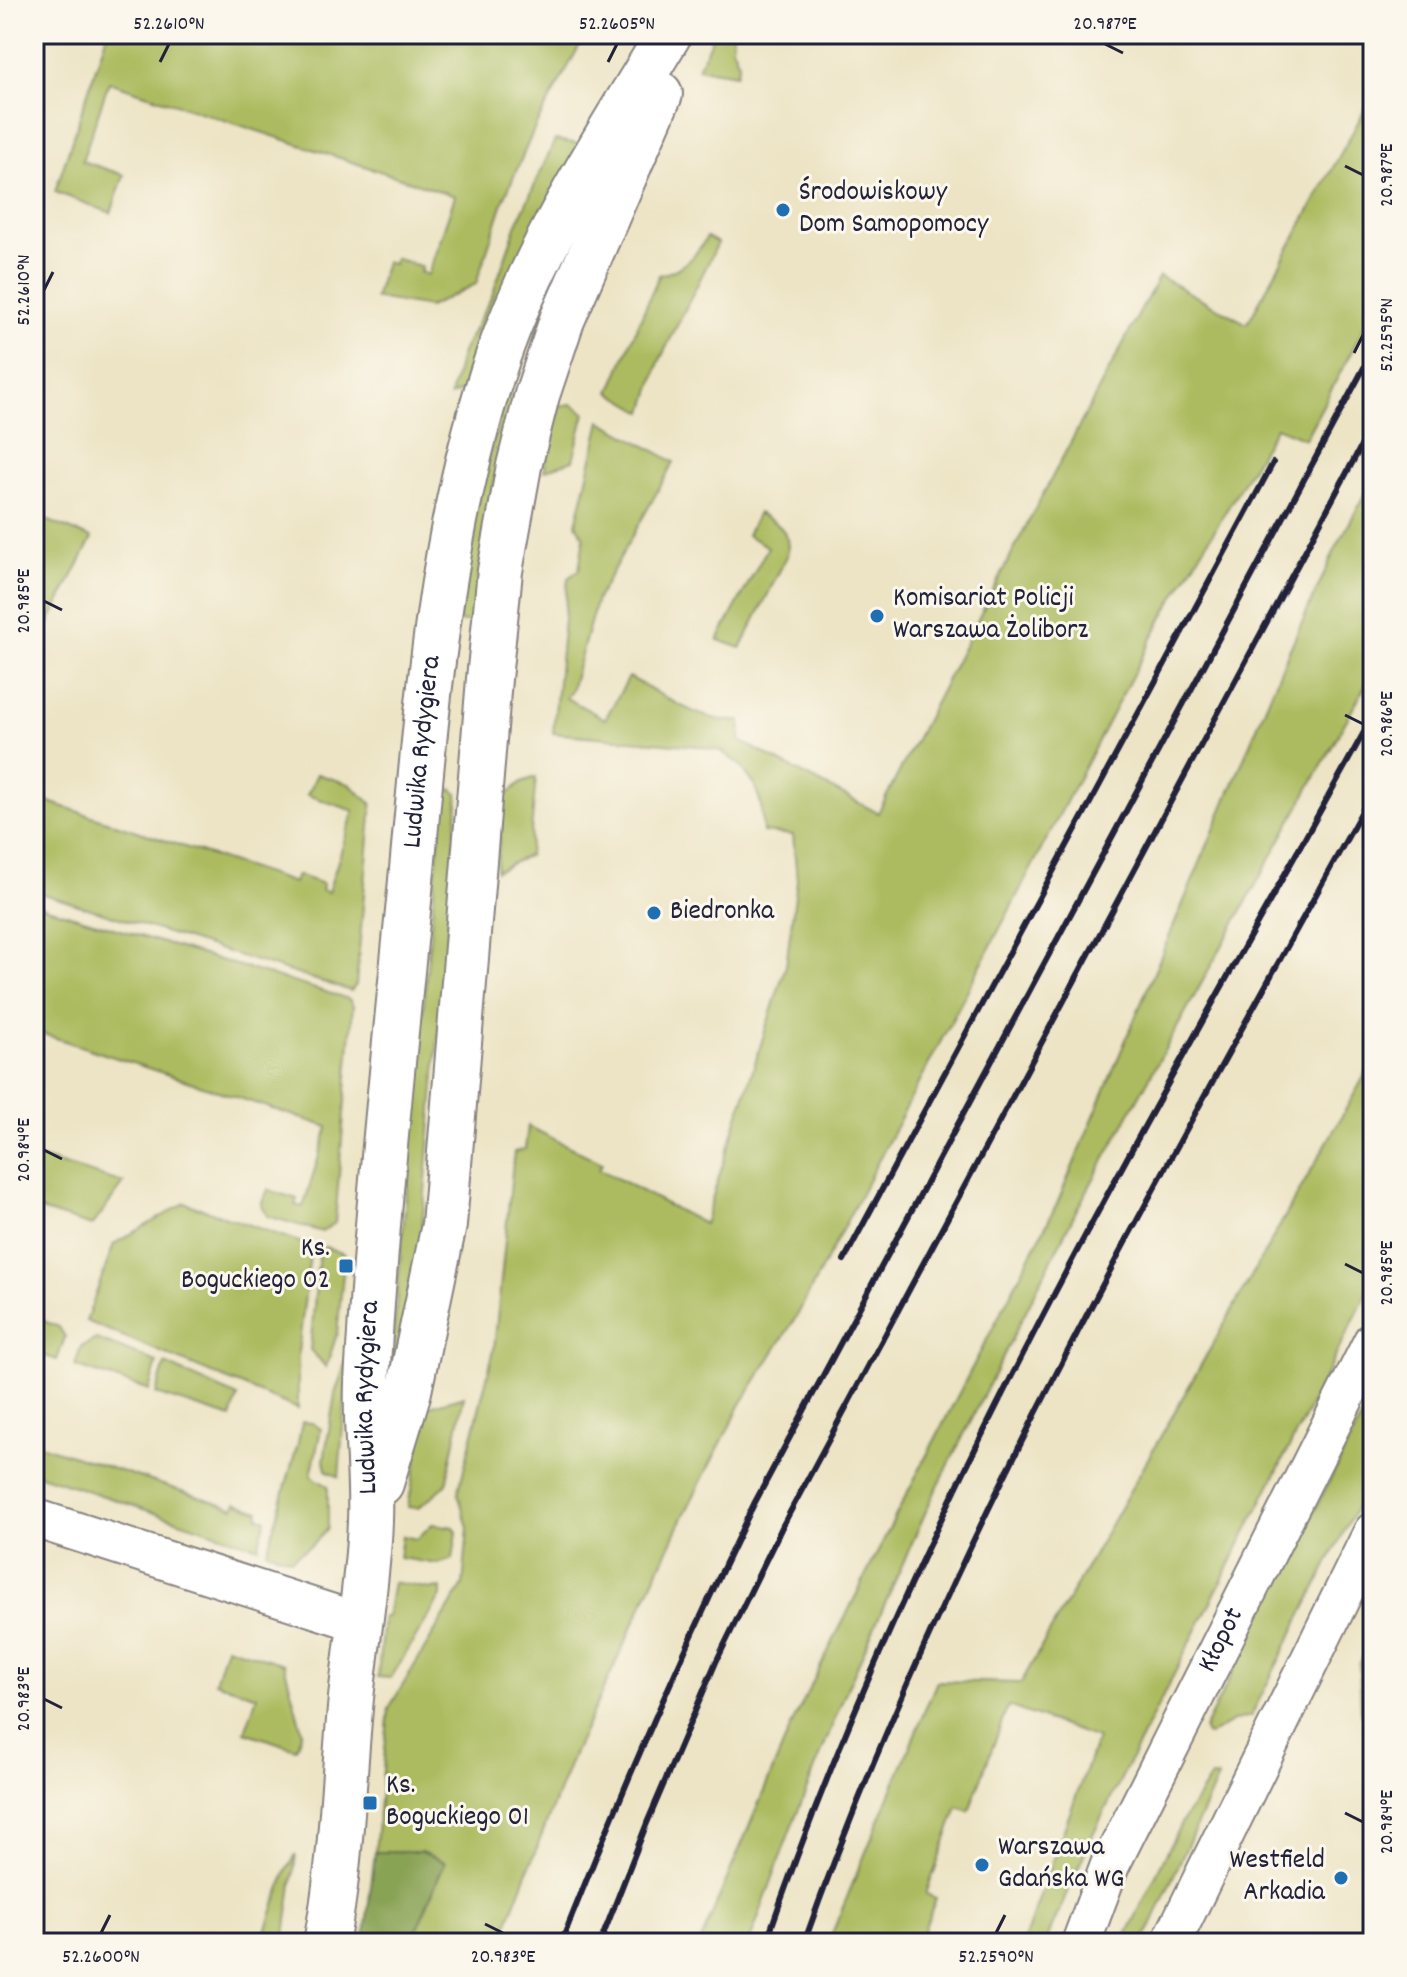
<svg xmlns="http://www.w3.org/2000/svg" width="1407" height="1977" font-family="Dekko,sans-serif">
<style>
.green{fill:#acbb5e;stroke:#676e4c;stroke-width:2}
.forest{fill:#89a355;stroke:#566248;stroke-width:2}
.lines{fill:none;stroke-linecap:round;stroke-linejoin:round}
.minor-casing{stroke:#888380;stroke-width:42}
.tertiary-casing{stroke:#888380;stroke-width:48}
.minor{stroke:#fff;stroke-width:38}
.tertiary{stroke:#fff;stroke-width:44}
.rail{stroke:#22223b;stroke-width:6}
.ticks{fill:none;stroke:#22223b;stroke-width:3}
.poi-dot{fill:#1f6fb2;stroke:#fbf7ec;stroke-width:3}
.labels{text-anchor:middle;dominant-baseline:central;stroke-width:6;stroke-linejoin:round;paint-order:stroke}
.poi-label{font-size:28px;fill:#22223b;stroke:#fbf7ec;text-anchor:start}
.street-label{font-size:28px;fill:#22223b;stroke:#fbf7ec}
.neatline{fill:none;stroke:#22223b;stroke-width:3}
.ticks-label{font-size:20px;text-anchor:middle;fill:#22223b}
</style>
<rect width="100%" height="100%" fill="#fbf7ec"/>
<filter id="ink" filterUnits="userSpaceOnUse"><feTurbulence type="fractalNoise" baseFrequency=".0125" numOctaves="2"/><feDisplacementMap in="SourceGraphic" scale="16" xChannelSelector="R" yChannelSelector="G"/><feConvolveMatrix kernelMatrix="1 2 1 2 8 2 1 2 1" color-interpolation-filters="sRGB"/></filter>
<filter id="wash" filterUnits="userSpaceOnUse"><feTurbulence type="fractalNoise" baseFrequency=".006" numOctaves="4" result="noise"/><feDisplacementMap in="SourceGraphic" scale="32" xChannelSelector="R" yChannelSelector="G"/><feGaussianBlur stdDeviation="1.8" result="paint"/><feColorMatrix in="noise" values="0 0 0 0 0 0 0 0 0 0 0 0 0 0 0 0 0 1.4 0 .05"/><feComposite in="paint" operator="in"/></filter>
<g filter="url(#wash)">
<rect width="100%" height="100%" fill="#ede4c5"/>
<path class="green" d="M107 34H586L536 125 504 199 476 284 429 307 375 298 386 262 393 264 395 258 422 267 420 272 428 275 455 196 109 82 82 161 124 175 111 213 55 192Z
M714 34H733L732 47 739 63 736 74 698 68Z
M1373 95V311L1305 439 1276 427 1164 615 798 1314 741 1404 684 1515 572 1757 500 1943H411L445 1862 421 1852H375L389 1708 463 1585 468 1528 458 1493 494 1349 514 1152 525 1149 528 1126 602 1163 599 1169 704 1224 786 965 797 880 793 835 763 832 761 804 754 784 740 765 721 751 697 746 553 733 568 578 579 570 584 537 576 524 601 421 674 462 597 599 571 690 566 698 605 719 629 677C662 695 703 724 741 721L740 741 878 813 1024 530 1159 276 1247 324Z
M555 140 581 144 495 310 474 359 465 390 450 396 462 352 492 296 516 226Z
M707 237 718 243 659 362 644 412 610 392 659 275C681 271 696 256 707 237Z
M506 394 514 395 486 520 473 623 456 621 475 508Z
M572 404 585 413 573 460 544 471 557 406Z
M1373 479V672L1076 1211 931 1500 847 1689 790 1831 749 1943H700L793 1722 900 1507 1057 1204 1288 653 1335 550Z
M758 513C778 523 792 531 787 556L741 648 718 640 768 547 747 535Z
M34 515 92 538 34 652Z
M317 774 349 784 372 804 356 985 351 991 34 891V797L294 883 297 875 323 884 321 890 328 892 354 811 307 795Z
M536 777 529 855 496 871 504 797 522 782Z
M452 789 457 794 458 803 420 1252 395 1361 392 1350 443 793Z
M34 904 349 999 353 1006 335 1223 322 1232 267 1216 261 1204 268 1190 297 1199 295 1205 303 1207 328 1127 34 1031Z
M1373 1061V1282L1094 1832 1045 1943H1023L1097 1738 1008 1706 969 1811 958 1807 926 1894 936 1898 919 1943H828L937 1681 1021 1683Z
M34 1156 124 1183 92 1226 34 1208Z
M185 1203 311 1246 298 1353V1409L86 1321 114 1244Z
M325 1247 345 1254 337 1334 326 1367 310 1350 319 1252Z
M34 1317 59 1327 65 1337 57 1360 34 1352Z
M96 1339 157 1362 149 1390 75 1366 81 1347Z
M349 1352 339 1477 326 1470 324 1460 335 1394Z
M165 1364 238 1397 231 1418 156 1394Z
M1373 1395V1474L1251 1716 1233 1721 1208 1736 1205 1734 1204 1729Z
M464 1396 446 1485 418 1508 408 1507 426 1407Z
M302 1422 312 1423 321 1429 311 1476 328 1486V1529L313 1544 291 1559 267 1551 298 1443Z
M34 1443 234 1508 236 1503 259 1511 258 1517 266 1519 258 1547 34 1473Z
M432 1524 454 1527 457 1532 453 1559 438 1564 399 1558 402 1536 417 1539Z
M393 1582 431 1589 441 1588V1596L391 1678 378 1677 383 1617H387Z
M1373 1637V1688L1361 1712 1359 1665Z
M226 1646 284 1664 302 1731 296 1749 245 1732 257 1696 215 1682Z
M1211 1777 1218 1778 1143 1943H1123L1181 1823Z
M296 1855 284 1943H262L286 1872Z"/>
<path class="forest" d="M375 1852H421L445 1862 411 1943H364Z"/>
</g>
<g filter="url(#ink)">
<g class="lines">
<g class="minor-casing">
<g id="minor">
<path d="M34 1518 361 1623"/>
<path id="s1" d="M1081 1943 1110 1865 1373 1341"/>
<path d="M1171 1943 1373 1532"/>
</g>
</g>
<g class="tertiary-casing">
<g id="tertiary">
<path d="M381 1483 409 1391 444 1225 489 679 500 571 519 466 537 395 562 320 660 94"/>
<path id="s2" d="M326 1943C342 1862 343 1779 351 1698 357 1639 368 1580 370 1521 372 1475 365 1429 367 1383 376 1218 394 1054 410 891 427 710 439 530 498 356 538 241 606 138 669 34"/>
</g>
</g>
<use href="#minor" class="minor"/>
<use href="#tertiary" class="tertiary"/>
<path class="rail" d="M844 1260 1273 463
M561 1943C620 1794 684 1648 754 1504L1373 351
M600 1943 647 1823 716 1662 782 1527 1373 424
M766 1943C914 1510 1153 1114 1373 716
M804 1943C948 1538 1167 1167 1373 791"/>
</g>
</g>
<path class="ticks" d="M1105 44 1123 53M160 62 169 44M608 62 617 44M1345 166 1363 175M44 290 53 272M1354 353 1363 335M44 601 62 610M1345 715 1363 724M44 1150 62 1159M1345 1264 1363 1273M44 1699 62 1708M1345 1813 1363 1822M485 1924 503 1933M101 1933 110 1915M996 1933 1005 1915"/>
<g class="poi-dot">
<circle cx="783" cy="210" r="8"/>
<circle cx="877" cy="616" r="8"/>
<circle cx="654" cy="913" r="8"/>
<rect x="338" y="1258" width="16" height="16" rx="4"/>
<rect x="362" y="1795" width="16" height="16" rx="4"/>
<circle cx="982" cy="1865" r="8"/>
<circle cx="1341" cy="1878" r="8"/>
</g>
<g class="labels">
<g class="poi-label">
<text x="799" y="194">Środowiskowy<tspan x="799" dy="32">Dom Samopomocy</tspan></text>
<text x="893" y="600">Komisariat Policji<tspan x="893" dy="32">Warszawa Żoliborz</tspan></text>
<text x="670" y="913">Biedronka</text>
<text x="330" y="1250" text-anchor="end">Ks.<tspan x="330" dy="32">Boguckiego 02</tspan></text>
<text x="386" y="1787">Ks.<tspan x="386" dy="32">Boguckiego 01</tspan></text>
<text x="998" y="1849">Warszawa<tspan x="998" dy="32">Gdańska WG</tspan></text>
<text x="1325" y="1862" text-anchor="end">Westfield<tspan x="1325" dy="32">Arkadia</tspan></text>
</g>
<g class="street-label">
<text stroke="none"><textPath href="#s2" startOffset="1196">Ludwika Rydygiera</textPath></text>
<text stroke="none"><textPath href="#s2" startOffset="548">Ludwika Rydygiera</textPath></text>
<text stroke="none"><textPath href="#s1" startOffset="334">Kłopot</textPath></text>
</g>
</g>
<rect width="1407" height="1977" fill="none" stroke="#fbf7ec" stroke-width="88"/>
<rect x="44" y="44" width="1319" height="1889" class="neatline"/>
<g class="ticks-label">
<text x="169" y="29">52.2610°N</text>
<text x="617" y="29">52.2605°N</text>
<text x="1105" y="29">20.987°E</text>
<text transform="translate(1385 175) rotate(-90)" y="7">20.987°E</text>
<text transform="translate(22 290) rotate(-90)" y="7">52.2610°N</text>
<text transform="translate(1385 335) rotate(-90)" y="7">52.2595°N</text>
<text transform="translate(22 601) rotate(-90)" y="7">20.985°E</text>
<text transform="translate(1385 724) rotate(-90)" y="7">20.986°E</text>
<text transform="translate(22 1150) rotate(-90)" y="7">20.984°E</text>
<text transform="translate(1385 1273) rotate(-90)" y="7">20.985°E</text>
<text transform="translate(22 1699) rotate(-90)" y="7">20.983°E</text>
<text transform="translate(1385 1822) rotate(-90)" y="7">20.984°E</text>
<text x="101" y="1962">52.2600°N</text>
<text x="503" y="1962">20.983°E</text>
<text x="996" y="1962">52.2590°N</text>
</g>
</svg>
